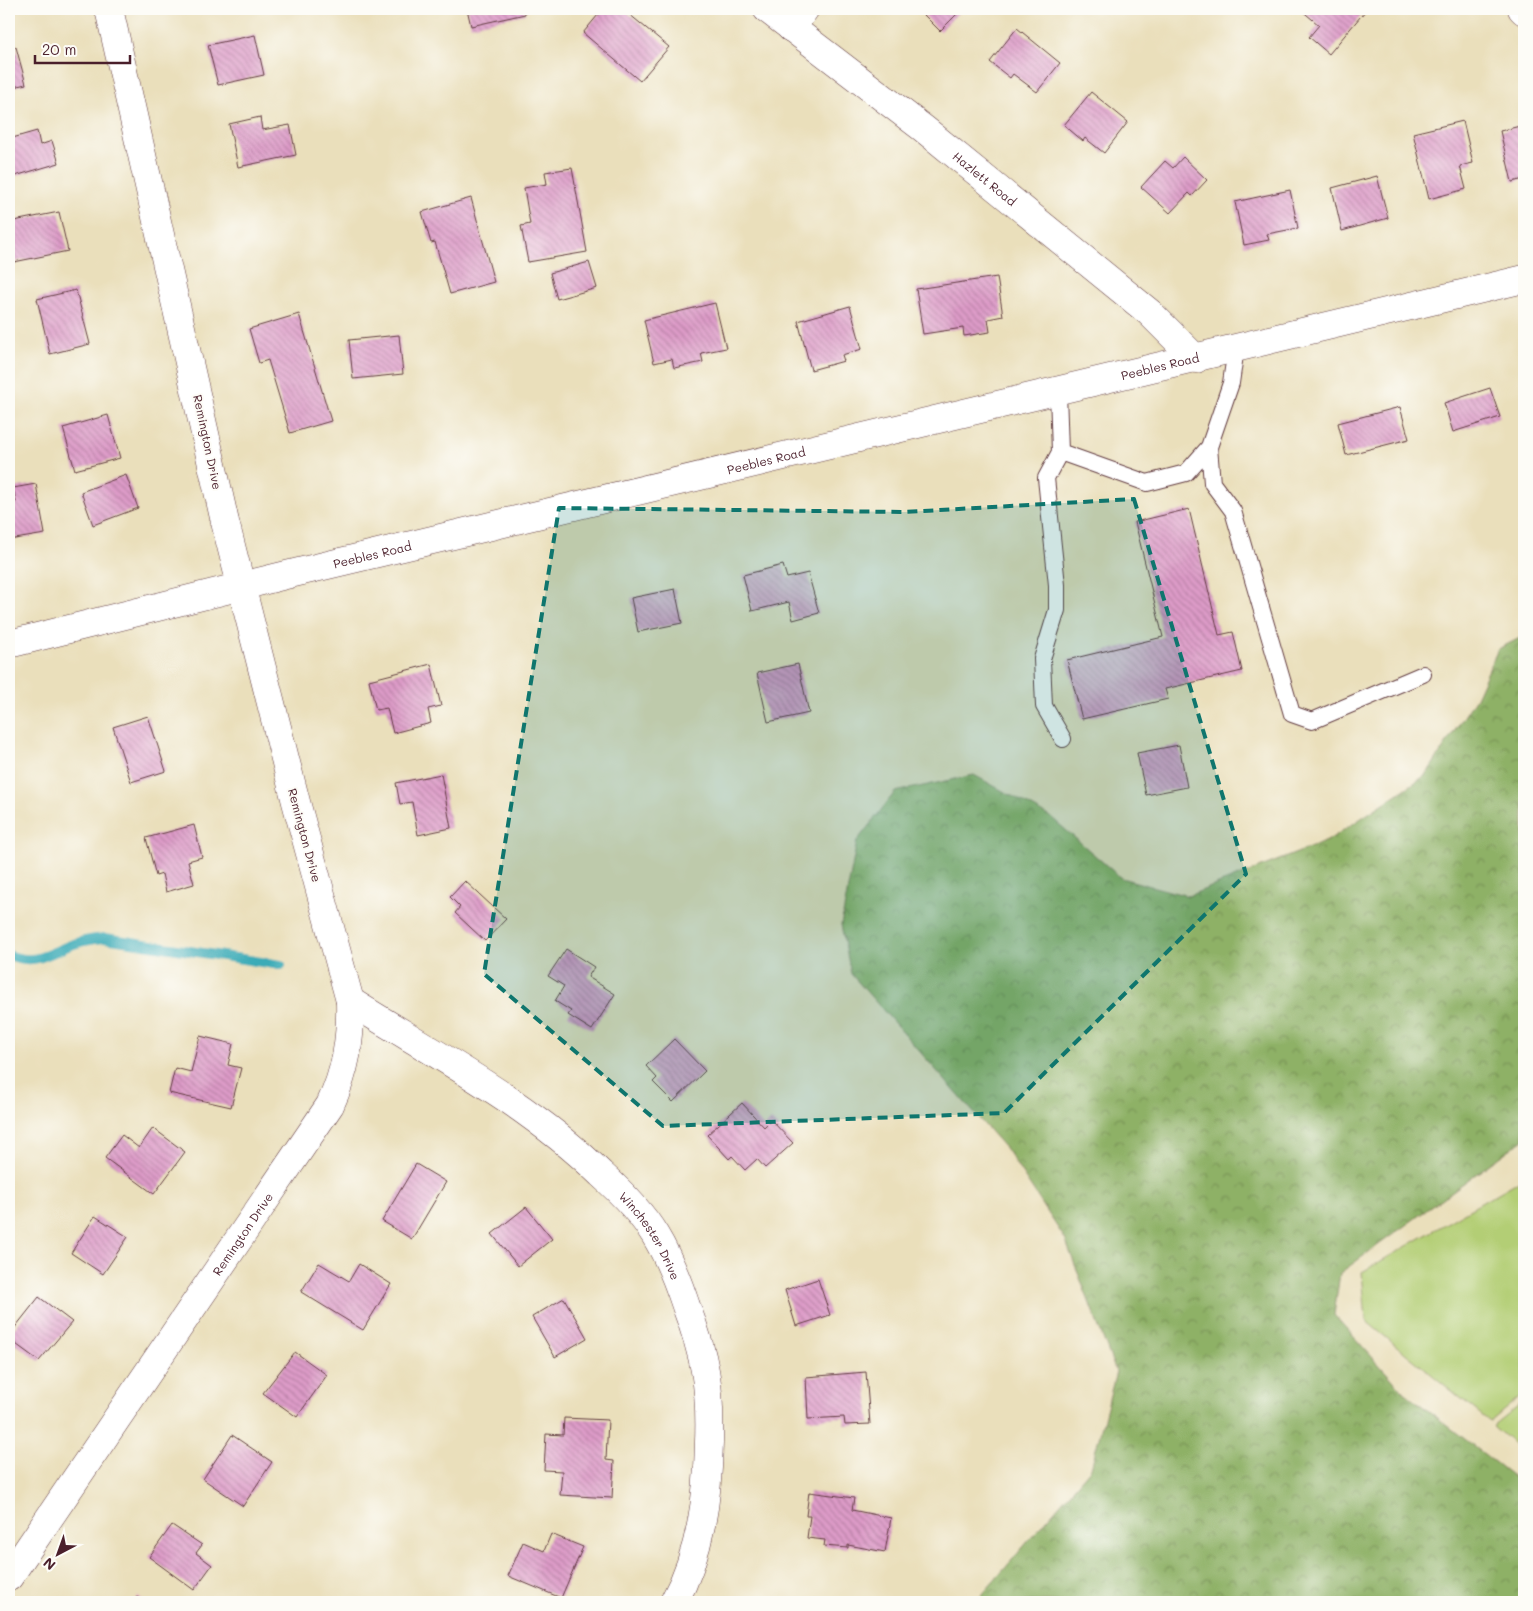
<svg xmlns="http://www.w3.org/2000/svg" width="1533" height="1611" font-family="Mali,sans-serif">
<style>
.forest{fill:url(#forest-crowns);stroke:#6c6848}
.pitch{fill:#b3ce74;stroke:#7e7650}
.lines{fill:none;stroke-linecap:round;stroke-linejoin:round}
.stream{stroke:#3babb7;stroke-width:10}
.building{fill:url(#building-back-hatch)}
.service-casing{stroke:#623c41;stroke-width:18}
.minor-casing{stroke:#623c41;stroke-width:29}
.tertiary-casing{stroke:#623c41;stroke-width:29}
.primary-casing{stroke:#623c41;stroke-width:29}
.service{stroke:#fff;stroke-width:16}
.minor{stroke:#fff;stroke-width:28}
.tertiary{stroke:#fff;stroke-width:28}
.primary{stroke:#fff;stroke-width:28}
.marked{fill:#0f766e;fill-opacity:0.2;stroke:#0f766e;stroke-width:4;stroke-dasharray:10 6;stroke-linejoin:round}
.labels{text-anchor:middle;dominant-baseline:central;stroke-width:4;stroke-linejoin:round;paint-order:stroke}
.street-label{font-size:12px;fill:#4a1f2b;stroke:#fdfcf7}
</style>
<defs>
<pattern id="forest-crowns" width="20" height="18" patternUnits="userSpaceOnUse" patternTransform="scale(1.25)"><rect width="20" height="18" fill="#8eb166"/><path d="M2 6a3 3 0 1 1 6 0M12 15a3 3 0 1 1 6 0" fill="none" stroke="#768f54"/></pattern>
<pattern id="building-back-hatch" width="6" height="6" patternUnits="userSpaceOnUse" patternTransform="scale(1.25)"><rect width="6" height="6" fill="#dd9bc8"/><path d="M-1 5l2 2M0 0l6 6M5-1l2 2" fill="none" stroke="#b57ea3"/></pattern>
</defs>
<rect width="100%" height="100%" fill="#fdfcf7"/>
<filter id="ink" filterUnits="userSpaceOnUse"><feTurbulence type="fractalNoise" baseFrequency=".02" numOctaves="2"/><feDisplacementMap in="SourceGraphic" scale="10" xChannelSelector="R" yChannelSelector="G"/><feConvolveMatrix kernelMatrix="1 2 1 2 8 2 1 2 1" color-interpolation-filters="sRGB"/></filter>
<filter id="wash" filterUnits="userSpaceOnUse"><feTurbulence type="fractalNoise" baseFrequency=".0096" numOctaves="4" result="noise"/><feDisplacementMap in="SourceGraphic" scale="20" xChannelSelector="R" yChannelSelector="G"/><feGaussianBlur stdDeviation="1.12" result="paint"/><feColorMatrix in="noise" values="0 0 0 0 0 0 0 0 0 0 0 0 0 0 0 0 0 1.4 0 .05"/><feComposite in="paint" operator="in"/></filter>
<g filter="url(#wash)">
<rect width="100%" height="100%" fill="#eadfbb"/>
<path class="forest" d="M1524 636V1139L1340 1273 1334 1315 1403 1391 1524 1485V1602H976L1091 1468 1116 1372 1065 1239 1006 1149 851 974 841 925 857 841 895 792 974 775 1052 818 1121 878 1188 896 1327 841 1426 775 1476 698 1498 649Z"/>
<path class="pitch" d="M1524 1178V1393L1490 1422 1366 1321 1362 1272Z
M1524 1401V1453L1493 1426Z"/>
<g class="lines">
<path class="stream" d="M9 955C38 967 52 950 77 943 86 940 96 939 105 938L281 965"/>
</g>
<g id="blocks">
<path class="building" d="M467 9H524L525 14 471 26Z
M603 9H623L669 47 640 81 583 33Z
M918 9H962L940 31Z
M1300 9H1365L1366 10 1329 54 1309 37 1319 25Z
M1017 28 1060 63 1037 92 1013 74 1010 78 990 62Z
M255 35 264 75 218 85 208 45Z
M16 47 26 84 9 88V48Z
M1091 92 1128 122 1104 153 1085 138 1083 141 1064 125Z
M260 117 262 130 290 125 296 155 238 167 229 124Z
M1463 121 1473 163 1460 166 1466 189 1429 199 1413 133Z
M1524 125V179L1512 182 1500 131Z
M37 131 40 145 52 141 59 163 15 176 9 152V139Z
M1183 157 1207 180 1192 196 1189 193 1170 213 1141 187 1165 161 1173 168Z
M572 168 587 252 528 262 521 226 530 224 524 188 547 184 545 172Z
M1377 176 1388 218 1342 231 1332 188Z
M1290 190 1298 228 1267 234 1269 240 1244 245 1235 202Z
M471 198 494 282 450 294 435 242 431 243 422 212Z
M59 212 68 251 9 263V222Z
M589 262 597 288 557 299 550 273Z
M997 277 1003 316 988 319 990 332 964 336 963 328 923 334 916 289Z
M76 290 90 344 50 354 37 299Z
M715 303 726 348 701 353 703 362 674 368 672 359 654 363 644 320Z
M850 306 862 349 842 355 844 361 811 370 798 321Z
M299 314 331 421 290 433 268 360 259 363 249 329Z
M399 335 403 374 353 379 349 340Z
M1490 388 1500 417 1453 432 1444 403Z
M1400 407 1409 439 1346 455 1338 423Z
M108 415 120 458 75 470 63 428Z
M126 475 138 508 93 525 81 492Z
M36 484 45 534 9 540V504L16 502 13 488Z
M1189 509 1219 635 1233 632 1242 671 1165 689 1168 699 1082 719 1067 660 1163 637 1135 522Z
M783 565 787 578 808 573 819 613 793 620 789 602 752 611 743 575Z
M675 589 682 623 638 632 631 598Z
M431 664 441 706 428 709 431 723 393 733 387 708 376 710 369 680Z
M798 664 809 713 768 722 757 673Z
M148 716 166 771 131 782 113 727Z
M1179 745 1187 787 1146 795 1137 753Z
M441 774 451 828 418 835 412 802 400 804 396 783Z
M194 825 202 857 188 861 194 884 166 892 162 874 156 876 146 838Z
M465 881 506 919 485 941 455 913 460 907 450 897Z
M566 949 594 967 588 977 615 994 592 1030 568 1015 571 1011 555 1001 564 986 548 976Z
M200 1036 233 1044 228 1065 241 1068 231 1107 169 1093 175 1068 191 1072Z
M674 1039 705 1071 673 1102 653 1082 657 1078 646 1066Z
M742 1103 764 1127 771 1120 793 1143 765 1168 757 1159 745 1170 732 1156 729 1159 707 1135Z
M153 1128 185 1152 154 1194 105 1158 122 1135 139 1148Z
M416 1164 446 1182 412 1239 382 1221Z
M526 1207 552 1239 518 1266 492 1234Z
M95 1216 128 1237 103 1274 71 1253Z
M319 1263 349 1281 359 1264 391 1284 363 1330 301 1292Z
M818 1279 830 1315 796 1326 785 1290Z
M39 1297 72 1322 39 1361 9 1339V1335Z
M564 1298 587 1338 555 1357 532 1317Z
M295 1352 327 1375 297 1417 263 1393Z
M866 1372 870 1424 845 1425 844 1417 808 1419 806 1377Z
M564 1418 608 1420 606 1460 614 1461 612 1498 560 1495 562 1471 544 1470 546 1434 563 1435Z
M232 1435 272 1462 243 1506 203 1479Z
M809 1492 854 1498 852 1510 891 1518 885 1552 848 1545V1548L824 1546 825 1540 807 1538 810 1516H806Z
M172 1525 202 1545 196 1553 212 1565 194 1590 149 1557Z
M551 1534 583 1547 561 1598 508 1576 523 1542 544 1551Z
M138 1597 145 1602H134Z"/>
</g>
</g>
<g filter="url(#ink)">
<use href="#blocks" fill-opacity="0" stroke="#623c41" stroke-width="1"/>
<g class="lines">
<g class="service-casing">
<path id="service" d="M1058 392 1060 452 1046 478 1057 585V610L1042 659 1044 706 1063 739
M1209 447 1212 483 1233 511 1292 714 1312 721 1423 674
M1060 452 1147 483 1186 473 1209 447 1231 383 1236 348"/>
</g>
<g class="minor-casing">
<g id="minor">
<path d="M1522 9 1524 11"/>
<path d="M791 28 805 9"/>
<path id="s1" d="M350 1001C436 1055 528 1103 601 1174 621 1192 641 1212 655 1235 668 1256 678 1282 686 1306 705 1356 711 1388 709 1442 708 1497 701 1552 674 1602"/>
<path id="s2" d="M9 1577 330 1105C346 1071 351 1039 350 1001L296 802 225 522 109 9"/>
</g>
</g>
<g class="tertiary-casing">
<g id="tertiary">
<path id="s3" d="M767 9 924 129 1150 313 1196 359"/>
</g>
</g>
<g class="primary-casing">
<g id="primary">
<path id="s4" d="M9 644 286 575 1524 279"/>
</g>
</g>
<use href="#service" class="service"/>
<use href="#minor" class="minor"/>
<use href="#tertiary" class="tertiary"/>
<use href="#primary" class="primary"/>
</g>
</g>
<path class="marked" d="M1134 499 1246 874 1004 1113 663 1126 484 974 559 508 905 512Z"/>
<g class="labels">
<g class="street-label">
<text stroke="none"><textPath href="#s3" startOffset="276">Hazlett Road</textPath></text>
<text stroke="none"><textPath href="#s4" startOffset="1184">Peebles Road</textPath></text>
<text transform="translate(208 442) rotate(78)">Remington Drive</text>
<text stroke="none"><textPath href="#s4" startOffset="779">Peebles Road</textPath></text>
<text stroke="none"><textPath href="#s4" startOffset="374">Peebles Road</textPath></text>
<text transform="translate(305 835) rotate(75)">Remington Drive</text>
<text stroke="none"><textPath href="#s2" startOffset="415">Remington Drive</textPath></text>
<text stroke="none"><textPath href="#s1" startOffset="385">Winchester Drive</textPath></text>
</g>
</g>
<rect width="1533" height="1611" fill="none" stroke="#fdfcf7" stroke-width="30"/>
<g transform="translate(58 1554) rotate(221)" stroke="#fdfcf7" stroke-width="4" paint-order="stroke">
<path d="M0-4L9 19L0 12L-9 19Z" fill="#4a1f2b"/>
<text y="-8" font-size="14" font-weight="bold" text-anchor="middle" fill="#4a1f2b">N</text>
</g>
<path d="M35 55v8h95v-8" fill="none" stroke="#4a1f2b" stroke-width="2.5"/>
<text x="42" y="55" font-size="15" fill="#4a1f2b" stroke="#fdfcf7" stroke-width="4" paint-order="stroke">20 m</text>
</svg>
